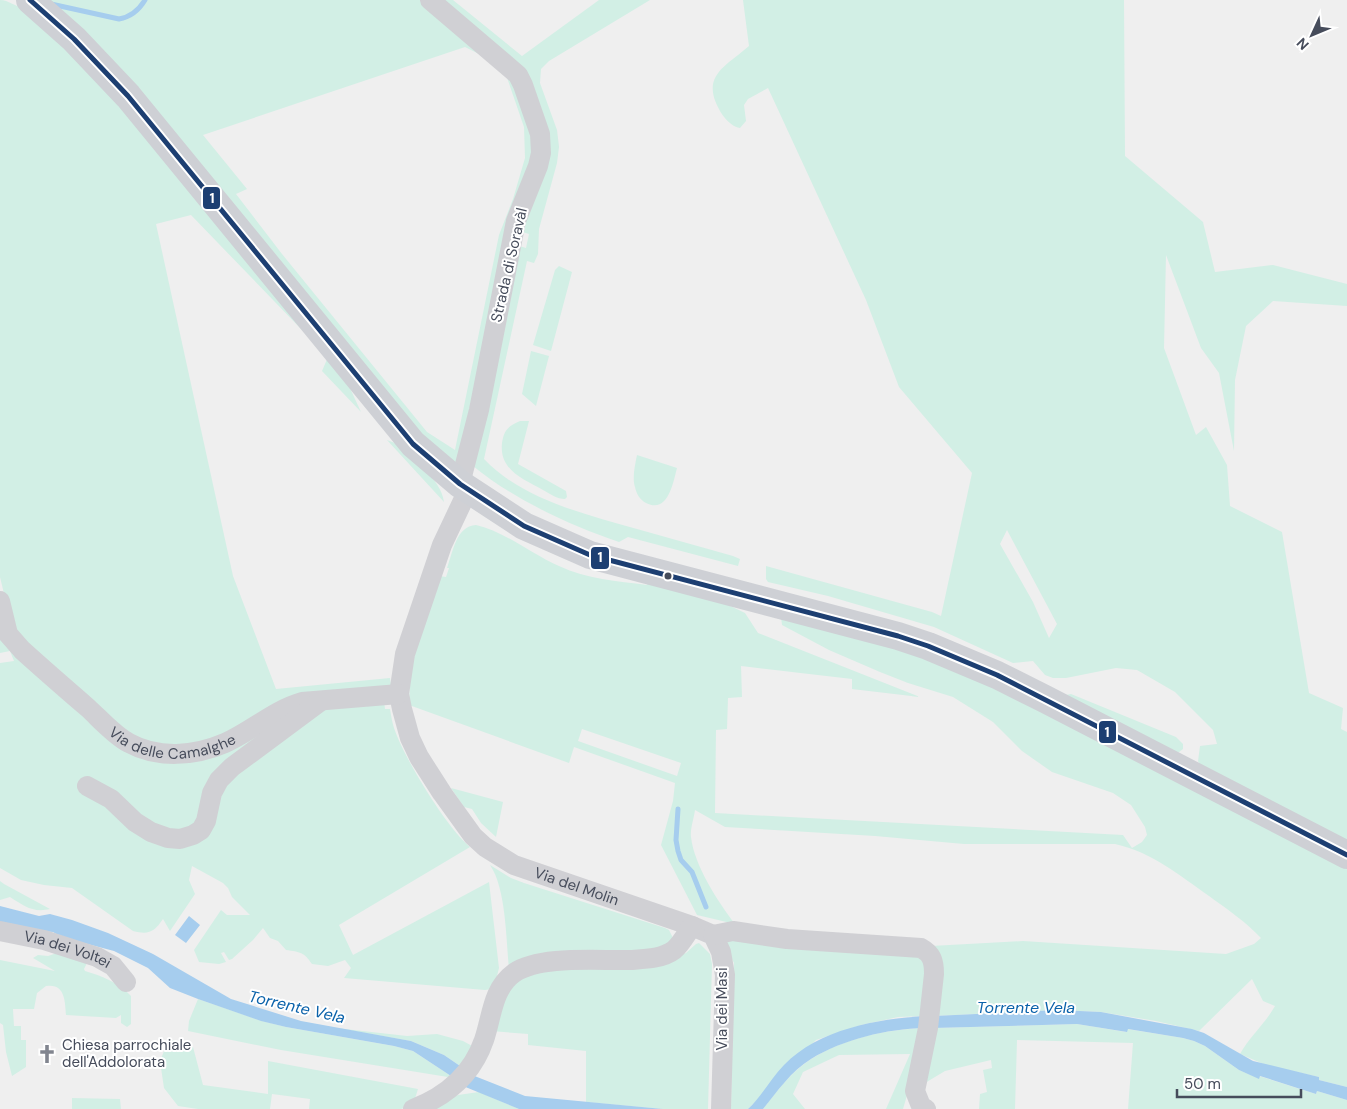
<svg xmlns="http://www.w3.org/2000/svg" width="1347" height="1109" font-family="'DM Sans',sans-serif">
<style>
.green{fill:#d2efe5;fill-rule:evenodd}
.water{fill:#a6cdee}
.lines{fill:none;stroke-linecap:round;stroke-linejoin:round}
.stream{stroke:#a6cdee;stroke-width:5}
.minor{stroke:#d0d0d4;stroke-width:20}
.secondary{stroke:#ced0d5;stroke-width:28}
.bus-1-casing{stroke:#fff;stroke-width:9}
.bus-1{stroke:#1d3f72;stroke-width:5}
.bus-dot{fill:#464c5b;stroke:#fff;stroke-width:2}
.labels{text-anchor:middle;dominant-baseline:central;stroke-width:4;stroke-linejoin:round;paint-order:stroke}
.street-label{font-size:15px;fill:#464c5b;stroke:#fff}
.poi-label{font-size:15px;fill:#464c5b;stroke:#fff;text-anchor:start}
.water-label{font-size:16px;font-style:italic;fill:#0a62aa;stroke:#fff}
.line-badge{stroke:#fff;stroke-width:2}
.badge-label{font-size:14px;text-anchor:middle;font-weight:bold;fill:#fff}
</style>
<rect width="100%" height="100%" fill="#efefef"/>
<path class="green" d="M0 0C9 0 14 7 24 7L70 49 121 101 227 230 328 357 349 386 361 412 322 371 328 357 191 215 156 224 233 576 276 689 390 678 391 685 377 689 281 701 259 718 215 740 190 748 160 749 135 741 111 724 20 643 13 631 0 577Z
M44 0H424L503 66 520 91 527 107 537 145 534 163 530 179 511 226 465 444 459 462 454 467 420 437 358 366 128 81 78 30ZM465 47 503 66 524 127 525 158 513 199 499 235 455 450 427 432 282 254 236 194 247 189 203 135Z
M438 0H453L522 56 599 0H650L549 61 541 69 540 83 557 130 559 147 557 163 539 229 538 254 534 263 527 261 484 459C523 500 585 514 637 529 669 538 701 547 733 556L740 559 738 566 628 537 619 542C569 525 513 499 473 466L516 245 526 248 529 234 519 231 538 110Z
M743 0H1124L1125 156 1203 222 1215 272 1273 265 1347 284V306L1273 301 1246 326 1235 380 1234 451 1219 373 1201 348 1166 255 1164 348 1196 435 1206 427 1227 465 1230 506 1282 532 1309 693 1343 708 1341 729 1347 732V843L1200 765 1198 761 1200 746 1217 744 1213 730 1175 692 1137 670 1116 668 1066 678H1053L1045 675 1033 661 1013 663 934 627 828 596 768 582 766 579V566L932 612 941 616 972 473 899 387 866 300 768 88 748 99 744 105 746 121 740 128C732 127 724 118 720 111 700 76 725 67 749 46ZM1007 530 1057 624 1049 638 1033 602 1000 544Z
M559 266 572 272 551 351 533 345 555 270Z
M531 351 549 356 536 406 522 394Z
M520 421H529L518 464 566 491 567 497 565 499C557 499 550 494 543 490 523 479 499 470 502 443 504 430 508 426 520 421Z
M387 440 395 443C412 459 441 478 444 502Z
M637 455 677 468C673 483 668 514 646 503 640 500 636 493 635 487 632 478 635 465 637 455Z
M476 525C506 532 531 554 559 566 587 579 617 581 647 585L648 580 722 602 745 613 758 633 920 697 852 689V679L741 666 742 697 728 698 727 729 716 730 715 813 1123 835 1132 848 1142 842 1147 835 1145 827 1131 805 1113 793 1052 772 1022 751 993 722 953 697 908 683 880 672 829 650 782 625 781 617 943 661 1347 864V1087L1319 1080V1077L1266 1065 1240 1054C1250 1036 1265 1024 1275 1006L1263 1001 1252 979 1199 1031 1156 1021 1101 1012 1058 1010 934 1016 931 946 1023 941 1226 954 1254 944 1261 938C1246 922 1227 909 1209 896 1179 875 1152 852 1115 844H964L875 836 725 827 695 810C694 818 690 829 691 837 694 865 718 902 735 924L697 915 661 845 673 801 675 783 574 747 569 763 409 705 411 661 440 576 446 577 449 568H447C453 552 456 526 476 525ZM582 729 681 763 677 776 578 741Z
M0 628 161 759 287 710 229 764 189 841 219 789 328 704 384 700 385 709H390C391 715 392 722 394 728 404 758 446 827 470 847L339 925 353 955 489 882 499 968 496 980 491 989 485 990 344 978 351 968 345 960 328 966 312 964C304 952 300 952 286 950L278 941 270 938 263 928 253 940 232 959 229 960 224 952 221 953 226 962 219 964 199 962 194 950 221 910 227 915H250L232 897 228 888 223 883 192 866 189 880 195 894 170 931 163 919C154 932 149 935 133 931L72 888 44 885 21 880 0 868V663L14 661 10 651 0 653Z
M1071 694 1176 737 1183 744V749L1179 752 1172 753 1066 695Z
M451 788 503 802 496 837 481 823 472 809 464 807Z
M490 865 511 878 524 883 665 928 669 930 673 938 664 948 509 968C506 939 506 888 490 865Z
M0 881 4 884 50 909C33 913 24 906 10 897L0 900Z
M728 938 925 956V1016L898 1017 861 1025 816 1040 750 1107 748 1109H731L734 963 725 945Z
M699 943 710 954 712 964 708 1109H663L586 1102V1051L528 1045V1034L491 1031 504 994 527 973 673 958 686 953 696 944Z
M57 953 88 961 84 969 85 971C102 976 118 982 131 996V1024L127 1027 121 1023V1015L116 1018 66 1015C65 1001 65 983 46 986L37 993 34 1009H13L14 1026H21V1040H26V1067L12 1076 6 1052 3 1025 0 1023V960L55 971 33 958 38 955 48 956Z
M198 999 262 1021 286 1027 394 1046 413 1051 454 1078 281 1050 188 1031 189 1021Z
M1077 1024 1126 1032 1127 1029 1183 1038 1194 1041 1205 1046 1239 1070 1258 1078 1259 1076 1316 1094 1317 1091 1347 1100V1109H1128L1133 1043 1017 1040 1015 1109H979L980 1094 987 1092 983 1070 992 1068 991 1060 945 1071 920 1086 933 1028Z
M336 1028 407 1036 437 1034 463 1041 474 1047 463 1068 444 1055 411 1041Z
M925 1028 918 1058 903 1109H886L910 1054 839 1055 803 1072 793 1094 805 1109H763C774 1095 785 1080 798 1069 830 1041 884 1029 925 1028Z
M169 1039 193 1047 203 1085 268 1094V1061L418 1089 413 1105 401 1109H309L310 1099 272 1094 270 1109H198L178 1106 164 1088 160 1061Z
M479 1092 519 1109H427L458 1095Z
M72 1098 120 1099 121 1109H72Z"/>
<path class="water" d="M0 906 39 916 50 914 72 920 108 933 153 954 231 999 301 1021 411 1041 444 1055 463 1068 454 1078 413 1051 394 1046 286 1027 261 1021 198 999 170 988 148 968 114 951 61 937 53 932 0 928Z
M189 916 200 925 186 943 175 935Z
M1058 1010 1101 1012 1192 1029 1204 1033 1253 1061 1319 1077V1080L1347 1087V1100L1317 1091 1316 1094 1260 1076 1259 1079 1239 1070 1205 1046 1194 1041 1183 1038 1128 1029 1127 1032 1077 1024 933 1028 934 1016Z
M925 1016V1028C886 1029 844 1039 811 1059 791 1071 777 1092 763 1109H748C762 1096 771 1078 784 1065 819 1029 877 1019 925 1016Z
M472 1075 525 1096 663 1109H519L463 1086Z"/>
<g class="lines">
<path class="stream" d="M51 4 119 19C131 17 139 10 145 0
M678 809 676 840 678 851 681 860 692 872 706 907"/>
<g class="minor">
<path d="M430 0 518 75 523 85 540 134 541 153 538 166 516 221 479 410 460 484"/>
<path id="s1" d="M468 490 442 545 405 654 399 694 402 709 410 738 419 757 442 793 473 836 485 847 514 865 692 926 713 935 721 952 725 975 721 1109"/>
<path id="s2" d="M0 601 8 634 22 650C44 670 66 689 88 708 100 719 115 736 129 743 158 759 195 756 225 743 252 731 274 710 302 702L399 694"/>
<path d="M87 786 111 799 135 822 151 832 168 838 180 839 193 835 201 830 206 821 212 793 219 780 232 767 321 701"/>
<path id="s3" d="M0 931 44 940 97 957 113 966 126 982"/>
<path d="M713 935 733 931 787 939 921 948C932 954 934 961 934 974L928 1028 915 1091 921 1106 926 1109"/>
<path d="M413 1109C447 1096 472 1075 484 1040 492 1017 492 989 514 973 540 955 599 961 630 960 644 959 662 959 674 950 681 944 687 933 692 926"/>
</g>
<path class="secondary" d="M30 0 74 39 128 96 413 444 460 484 524 526 590 555 898 636 928 646 997 675 1045 699 1347 855"/>
<g class="bus-1-casing">
<path id="bus-1" d="M30 0 74 39 128 96 413 444 460 484 524 526 590 555 898 636 928 646 997 675 1347 855"/>
</g>
<use href="#bus-1" class="bus-1"/>
</g>
<defs>
<g id="church-bare" transform="scale(1.5)"><path d="M-1.2-6h2.4v3.5h3.3v2.4h-3.3V6h-2.4V-.1h-3.3v-2.4h3.3Z" fill="#81858f" stroke="#fff" stroke-width="2.5" paint-order="stroke"/></g>
</defs>
<g fill-rule="evenodd">
<use href="#church-bare" x="47" y="1054"/>
</g>
<circle class="bus-dot" cx="668" cy="576" r="4.5"/>
<g class="labels">
<g class="street-label">
<text transform="translate(509 265) rotate(-77)">Strada di Soravàl</text>
<text stroke="none"><textPath href="#s2" startOffset="241">Via delle Camalghe</textPath></text>
<text stroke="none"><textPath href="#s1" startOffset="495">Via del Molin</textPath></text>
<text stroke="none"><textPath href="#s3" startOffset="70">Via dei Voltei</textPath></text>
<text transform="translate(722 1009) rotate(-90)">Via dei Masi</text>
</g>
<g class="poi-label">
<text x="62" y="1045">Chiesa parrochiale<tspan x="62" dy="17">dell'Addolorata</tspan></text>
</g>
<g class="water-label">
<text transform="translate(297 1007) rotate(13)">Torrente Vela</text>
<text x="1026" y="1007">Torrente Vela</text>
</g>
</g>
<g class="line-badge">
<rect x="202" y="186" width="19" height="24" rx="5" fill="#1d3f72"/>
<rect x="590" y="546" width="20" height="24" rx="5" fill="#1d3f72"/>
<rect x="1098" y="720" width="19" height="24" rx="5" fill="#1d3f72"/>
</g>
<g class="badge-label">
<text x="212" y="203">1</text>
<text x="600" y="562">1</text>
<text x="1107" y="737">1</text>
</g>
<g transform="translate(1312 35) rotate(226)" stroke="#ffffff" stroke-width="4" paint-order="stroke">
<path d="M0-4L9 19L0 12L-9 19Z" fill="#464c5b"/>
<text y="-8" font-size="14" font-weight="bold" text-anchor="middle" fill="#464c5b">N</text>
</g>
<path d="M1177 1089v8h124v-8" fill="none" stroke="#464c5b" stroke-width="2.5"/>
<text x="1184" y="1089" font-size="15" fill="#464c5b" stroke="#ffffff" stroke-width="4" paint-order="stroke">50 m</text>
</svg>
